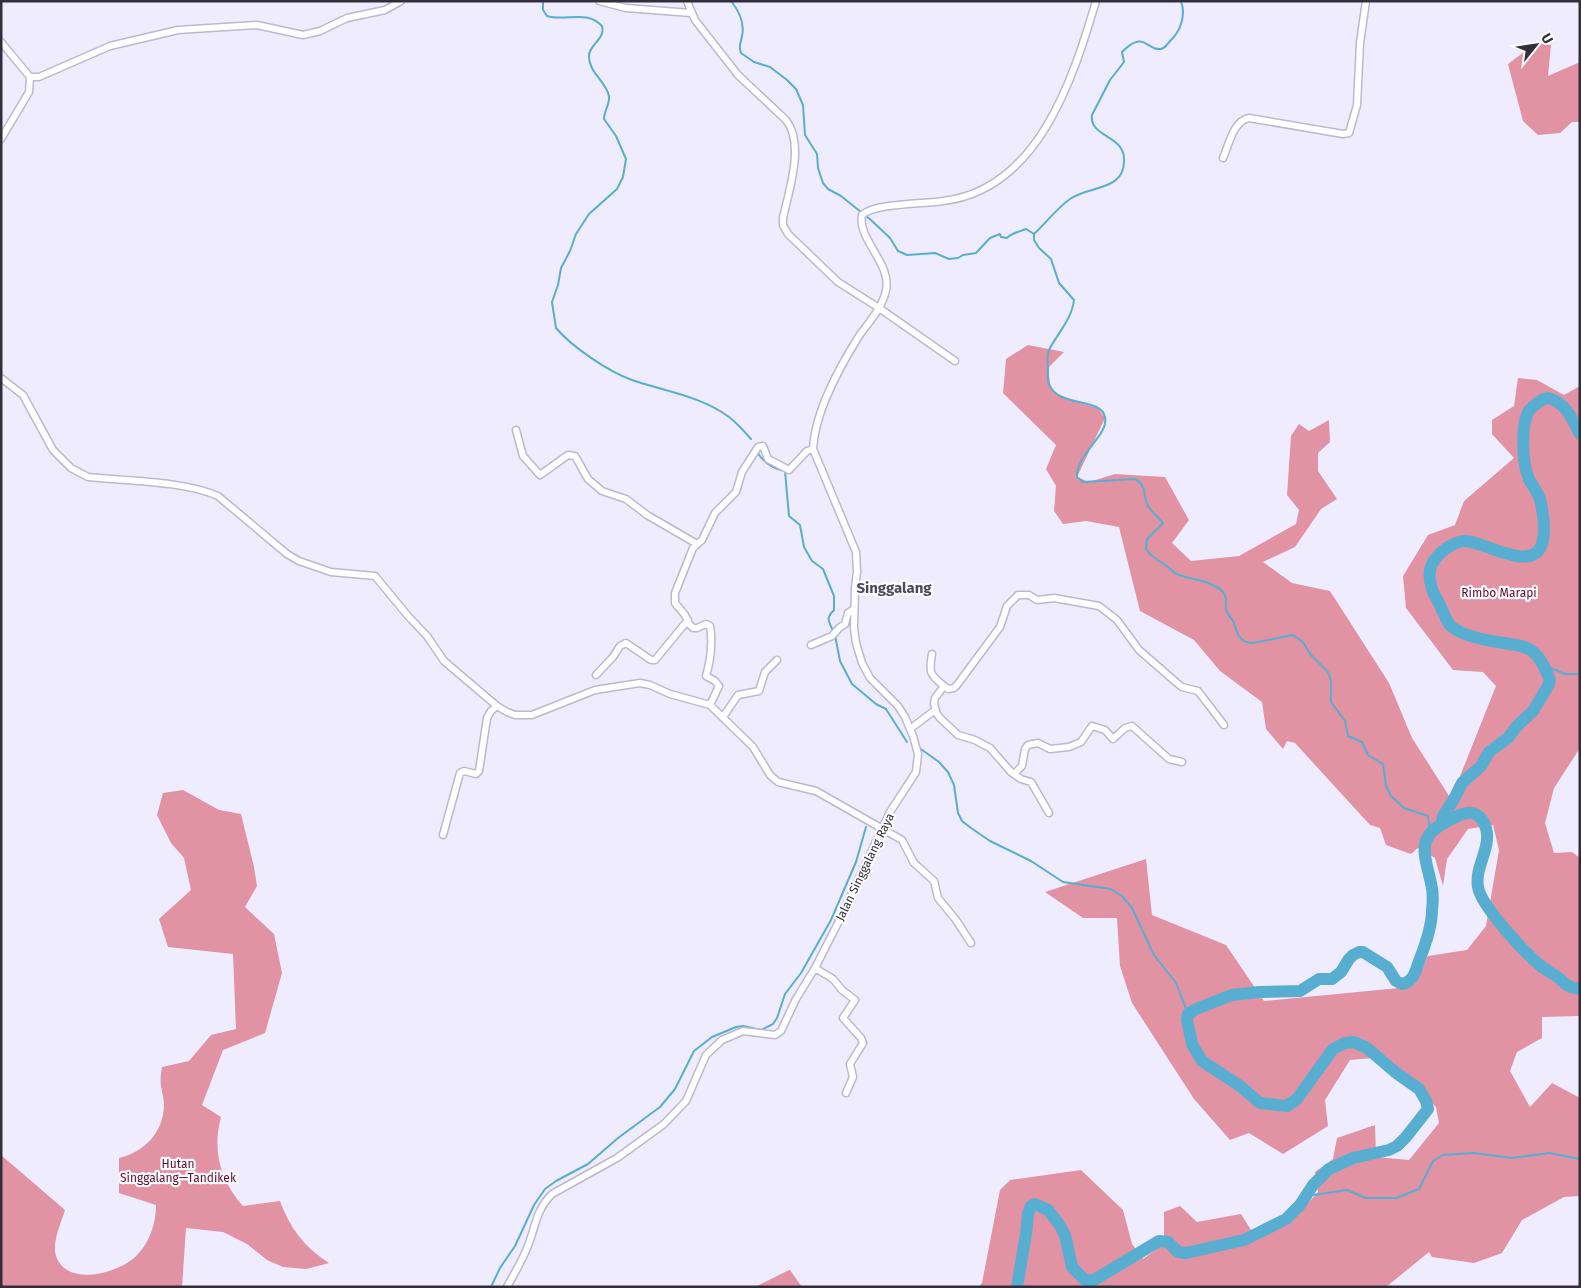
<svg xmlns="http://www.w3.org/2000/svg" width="1581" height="1288" font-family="'Fira Sans',sans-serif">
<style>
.forest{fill:#e192a3}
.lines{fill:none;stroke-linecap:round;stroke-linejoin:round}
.stream{stroke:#57aed1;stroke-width:2}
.river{stroke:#57aed1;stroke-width:12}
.street-casing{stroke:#bdb7d3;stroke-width:9}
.street{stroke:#fff;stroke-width:6}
.labels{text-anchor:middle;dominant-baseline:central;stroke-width:4.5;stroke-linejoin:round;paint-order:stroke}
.park-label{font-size:12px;fill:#68092f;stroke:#fdfdfd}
.street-label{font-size:12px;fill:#322f3a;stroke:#fdfdfd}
.quarter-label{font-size:15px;font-weight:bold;fill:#4d475f;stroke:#fdfdfd}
</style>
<rect width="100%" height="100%" fill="#f0ecff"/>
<path class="forest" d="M1536 43 1551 45 1548 76 1580 62V122H1572L1560 133 1538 135 1523 121 1508 64Z
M1028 345 1064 352 1048 368 1051 389 1065 399 1098 408 1105 418 1077 477 1089 482 1115 474 1165 477 1189 520 1172 543 1191 561 1239 556 1296 524 1299 510 1287 495 1291 436 1299 424 1309 431 1329 420 1330 442 1318 453V471L1337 499 1321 509 1295 547 1263 562 1292 583 1330 591 1389 683 1412 738 1451 799 1496 686 1483 672 1453 670 1406 608 1403 576 1428 535 1455 525 1464 501 1514 458 1492 434V420L1514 406 1518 378 1537 380 1564 395 1580 386V748L1554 788 1545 823 1554 853 1572 852 1580 858V1016L1542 1017V1038L1517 1052 1510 1071 1530 1107 1552 1083 1580 1098V1196L1564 1197 1522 1220 1502 1253 1474 1263 1432 1257 1429 1252 1386 1287H978L982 1283 1000 1190 1010 1180 1081 1170 1123 1210 1132 1244 1143 1259 1164 1244V1212L1180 1206 1197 1222 1241 1214 1251 1230 1292 1221 1318 1192 1315 1172 1333 1159 1337 1138 1375 1125 1376 1157 1409 1160 1439 1123 1436 1107 1384 1057 1350 1060 1325 1100 1328 1126 1283 1154 1249 1133 1230 1140 1194 1099 1132 1003 1120 966 1117 918H1083L1045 892 1146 859 1152 915 1226 945 1264 1001 1409 987 1428 956 1467 950 1486 926 1499 850 1493 825 1468 829 1447 859 1443 886 1435 858 1418 848 1411 854 1386 845 1380 828 1370 825 1295 743 1287 741 1283 749 1266 729 1262 702 1220 671 1194 640 1140 611 1119 527 1086 521 1063 524 1054 511 1056 486 1046 469 1056 445 1003 393 1006 359Z
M183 790 219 810 241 814 254 867 257 886 245 907 274 934 282 973 265 1033 223 1050 202 1105 221 1117C212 1150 220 1181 243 1206L280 1201C289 1227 305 1248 329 1263L306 1269 283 1267 267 1260 247 1244 223 1232 186 1228 182 1287H1V1155L65 1210C61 1223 54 1238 55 1251 60 1288 118 1276 138 1254 150 1241 156 1223 156 1205L119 1193V1158C144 1152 163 1133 164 1106 164 1099 162 1093 161 1086 160 1080 161 1073 162 1067L189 1061 211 1035 236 1029 233 954 168 947 159 919 191 890 184 858 171 843 157 815 163 793Z
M790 1270 802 1287H755L789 1270Z"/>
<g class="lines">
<path class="stream" d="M543 1V10L547 16C566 22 586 9 602 26 606 39 588 45 589 57 589 72 606 82 609 96 610 104 604 111 604 119L616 136 626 159 623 177 617 189 589 214 576 234 570 251 561 268 558 285 552 302 556 328C572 347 609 372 632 380 664 391 701 396 729 417 737 423 744 431 751 439
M731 1C739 11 745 23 742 36 741 43 738 46 741 53L754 62 770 67 787 80 796 89 803 105 805 135 817 154 818 168 823 183 828 189 841 196 871 220 890 238 898 251 907 255 935 253 949 259 958 258 963 255 976 253 990 238 1000 234 1001 237 1007 238C1011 233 1019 232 1026 229L1034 234
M1034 234V240L1039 248 1051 259 1059 283 1074 300C1072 319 1057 334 1049 350 1046 356 1048 364 1048 369 1048 374 1047 380 1049 384 1058 408 1101 397 1105 417 1109 436 1076 453 1077 477L1083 482 1135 479C1146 485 1143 493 1147 504 1150 511 1158 517 1163 523L1147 539 1146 549C1152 558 1158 560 1167 566 1171 569 1173 573 1179 575 1193 580 1210 580 1222 591 1228 598 1225 602 1226 609 1227 615 1232 618 1234 623 1237 633 1239 643 1253 643L1293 635 1303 642 1310 654 1328 672 1331 681V702L1345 721 1348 736 1362 742 1368 755 1383 764 1386 786 1391 796 1404 808 1428 816 1430 834
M1034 234C1046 223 1057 208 1070 199 1089 185 1126 192 1124 158 1123 135 1089 137 1092 115L1110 80 1124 62 1122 52C1145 29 1146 51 1161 49 1166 48 1167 44 1170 41 1181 31 1186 15 1181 1
M757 452C764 463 772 469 785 471L789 516 800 525 804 547 812 561 823 569 834 596V610C825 619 829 621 833 631
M835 635 840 661 852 684 876 704 886 709 907 742
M1543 665 1565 674H1580
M918 747 939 762 948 772 954 785 958 813 962 821 971 828 990 841 1031 861 1063 882 1111 889 1122 896 1132 908 1154 955 1176 983 1188 1014
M1306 1196 1347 1190 1366 1198H1396L1419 1189 1433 1161 1443 1155 1474 1153 1512 1158 1549 1153 1580 1159
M491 1287 500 1268 515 1246 534 1205 545 1189 556 1181 588 1164 618 1138 660 1107 675 1089 694 1051 712 1037 736 1027 743 1026 761 1030 773 1024 777 1018 785 994 801 973 831 920 856 862 866 827"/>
<path class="river" d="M1442 824 1443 816 1454 799 1462 783 1481 766 1489 752 1508 738 1516 727 1533 711 1548 686 1550 680C1546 671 1541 657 1532 651 1524 645 1514 645 1504 643 1490 641 1460 636 1450 625 1446 620 1443 612 1440 605 1437 599 1432 592 1431 585 1428 574 1429 565 1437 557 1443 549 1456 541 1466 541 1485 542 1536 576 1543 540 1545 529 1543 513 1541 503 1539 493 1533 487 1529 479 1522 464 1521 427 1528 412 1531 407 1535 405 1539 402 1547 396 1551 398 1559 403 1570 411 1573 422 1580 434
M1017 1287 1026 1234 1028 1214 1031 1206 1035 1204 1048 1210 1059 1224 1065 1235 1072 1267 1085 1280H1094L1159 1241 1168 1242 1178 1252 1186 1253 1244 1240 1286 1219 1300 1205 1313 1185 1329 1169 1353 1158 1389 1150 1397 1146 1406 1137 1428 1109 1426 1101 1419 1089 1395 1072 1367 1048 1354 1042 1345 1043 1333 1049 1297 1099 1287 1106 1260 1103 1240 1086 1202 1061 1192 1044 1187 1020 1188 1014 1196 1009 1232 995 1259 992 1300 991 1319 979H1332L1341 972 1349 959 1353 955 1359 952H1363L1387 967 1396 981 1402 984C1413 982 1416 971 1419 961 1425 946 1432 926 1432 910 1433 902 1433 891 1431 883 1425 856 1415 837 1446 822 1453 818 1460 814 1467 813 1475 812 1479 815 1483 821 1496 844 1474 864 1478 887 1481 906 1525 953 1541 966 1547 971 1554 974 1560 979 1563 981 1565 985 1569 986 1572 988 1576 988 1580 989"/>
<g class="street-casing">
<path id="street" d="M599 1 626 8 691 13
M687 1 695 20 738 75 786 120C805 144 789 190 783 218V225L788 234 838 282 879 308 955 361
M1 42 30 77
M1 139 29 92 30 77H39L110 46 178 30 257 25 303 35 320 31 347 18 385 10 401 1
M1223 158C1229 145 1233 121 1249 118L1343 134 1349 133 1357 105 1360 43 1366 1
M1 378 23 395 53 450 71 468 88 477C126 481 184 481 218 496L287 554 299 561 331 572 375 576 408 616 427 636 444 661 497 706 507 712 515 715H532L595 690 640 683 650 685 670 694 710 705 753 747 770 775 778 782 816 791 902 840 914 863 934 881 938 898 956 920 971 943
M516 430 523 456 540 475 568 455 575 456 588 479 602 491 626 499 647 515 697 544
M811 645 832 636 839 628 845 624 848 613 854 609
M932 654C929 672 929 674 944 686L935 698 934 704 937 714 940 718 958 735 975 740 990 748 1011 772 1021 779 1031 782 1049 813
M596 675 613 657 620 646 626 643 651 660H655L688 620
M944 686 948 689 954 688 957 685 1000 627 1007 606 1018 595H1029L1037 600 1054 598 1099 606 1117 620 1139 650 1177 683 1182 687 1198 691 1224 725
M710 705 719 686 715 681 706 676C711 659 713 644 710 626L706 624 697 628H693L689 624 685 615 675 603V593L693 548 702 540 715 513 736 492 742 472 758 447 763 446 768 459 789 470 807 451 813 449
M723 717 738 695 759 691 765 672 777 660
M910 729 935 710
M1014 774 1022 766 1025 749 1028 745 1038 743 1050 749 1069 747 1081 742 1092 726 1105 730 1113 739 1125 728 1132 726 1169 759 1182 762
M443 835 460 773 464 771 476 774 479 771 487 718 491 711 497 706
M815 968 833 979 842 990 855 1000 843 1018 861 1038 863 1043 850 1064 853 1077 846 1093
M507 1287C514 1274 522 1261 527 1248 536 1227 535 1211 552 1194L617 1158 664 1124 686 1101 706 1055 722 1040 743 1031 775 1035 781 1031 796 999 815 968 838 923 890 812 916 772 918 754 913 736 905 717 898 706 870 678 862 663 856 643 854 628 855 588 857 572 856 552 813 449C815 411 839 368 859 336 869 322 883 307 886 290 892 264 857 239 862 215 875 203 924 204 943 201 1038 190 1073 79 1096 1"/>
</g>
<use href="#street" class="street"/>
</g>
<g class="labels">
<g class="park-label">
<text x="1499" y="593">Rimbo Marapi</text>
<text x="178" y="1164">Hutan<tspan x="178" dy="14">Singgalang—Tandikek</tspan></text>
</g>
<g class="street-label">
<text transform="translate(865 867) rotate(-64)">Jalan Singgalang Raya</text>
</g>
<g class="quarter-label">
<text x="894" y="588">Singgalang</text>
</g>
</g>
<rect width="1581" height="1288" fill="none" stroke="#322f3a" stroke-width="5"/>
<g transform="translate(1536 45) rotate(60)" stroke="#fdfdfd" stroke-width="4" paint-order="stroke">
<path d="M0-4L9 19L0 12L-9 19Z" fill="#322f3a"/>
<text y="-8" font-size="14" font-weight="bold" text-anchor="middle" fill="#322f3a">U</text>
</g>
</svg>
